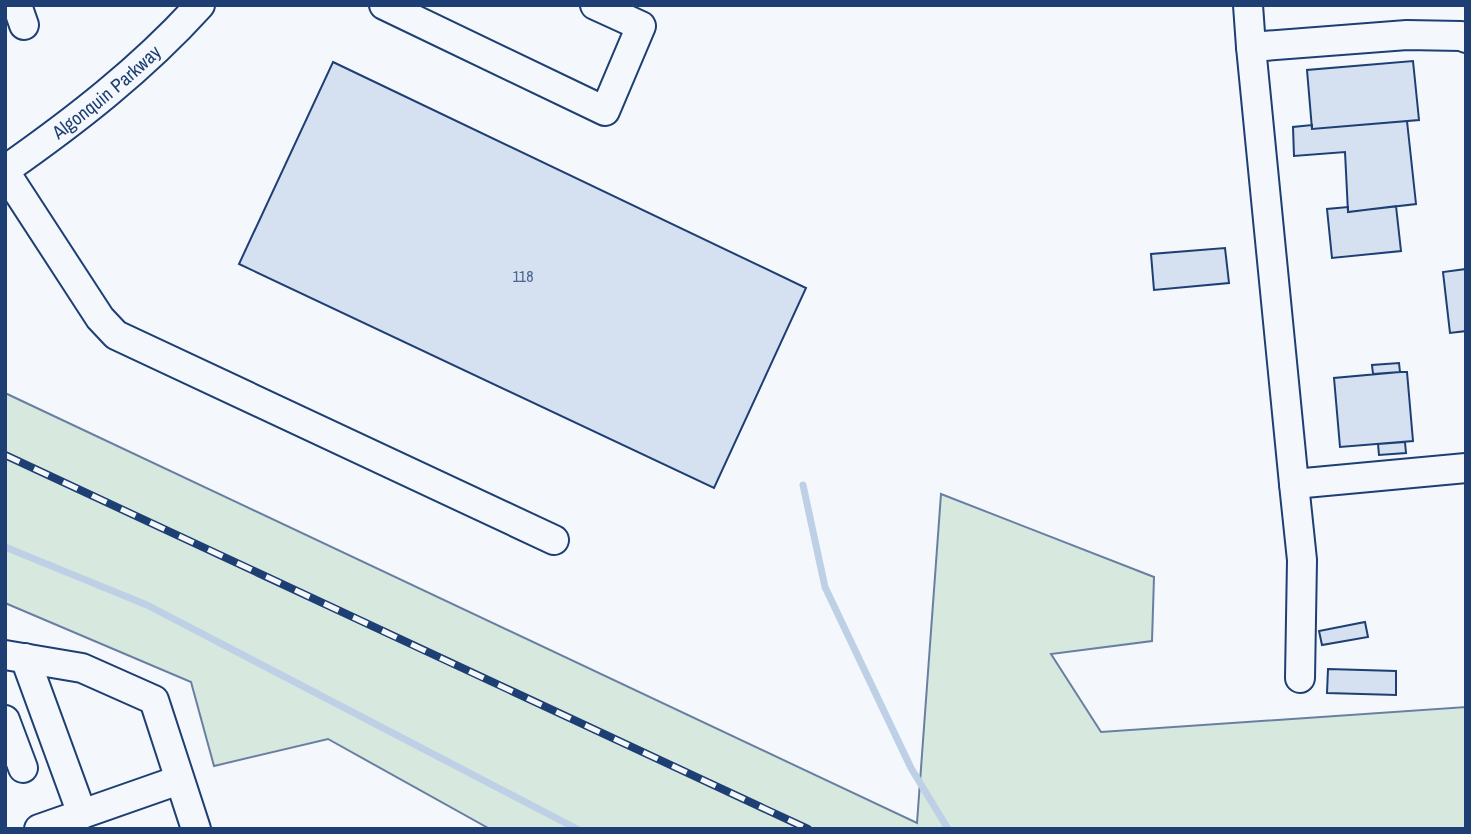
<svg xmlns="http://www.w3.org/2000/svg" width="1471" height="834" font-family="'Archivo Narrow',sans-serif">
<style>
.green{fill:#d7e8df;stroke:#687fa3;stroke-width:2}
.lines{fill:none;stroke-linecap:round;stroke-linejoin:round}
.stream{stroke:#bed0e5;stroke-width:7}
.building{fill:#d5e0f0;stroke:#1d3f73;stroke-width:2}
.minor-casing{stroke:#1d3f73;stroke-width:32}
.minor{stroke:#f4f7fb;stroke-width:28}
.rail-casing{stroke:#1d3f73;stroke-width:8}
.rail{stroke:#f4f7fb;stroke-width:5;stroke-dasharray:16;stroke-linecap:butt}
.labels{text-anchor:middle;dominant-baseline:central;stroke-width:5;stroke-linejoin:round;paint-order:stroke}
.number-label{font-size:16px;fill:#4b6792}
.street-label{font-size:19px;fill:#1d3f73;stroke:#f4f7fb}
</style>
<rect width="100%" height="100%" fill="#f4f7fb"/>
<path class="green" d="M5 393 917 823 941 494 1154 577 1152 641 1051 654 1101 732 1466 707V829H490L328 739 214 766 191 682 5 603Z"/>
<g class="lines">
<path class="stream" d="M803 485 825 587 911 768 948 829
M5 547 147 605 577 829"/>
</g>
<path class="building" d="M1413 61 1419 120 1312 129 1307 70Z
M333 62 806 288 714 488 239 264Z
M1407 121 1416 204 1348 212 1345 152 1294 156 1293 127 1312 125V129Z
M1396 206 1401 251 1332 258 1327 209 1348 207V212Z
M1225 248 1229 283 1154 290 1151 254Z
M1466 269V331L1450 333 1443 272Z
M1399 363 1400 372 1373 374 1372 365Z
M1400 372H1407L1413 441 1340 447 1334 378Z
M1405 442 1406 453 1379 455 1378 444Z
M1365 622 1368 637 1322 645 1319 631Z
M1328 669 1396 671V695L1327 693Z"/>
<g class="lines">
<g class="minor-casing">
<g id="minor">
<path d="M17 5 24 25"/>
<path d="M384 5 605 111 641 26 595 5"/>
<path d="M1248 5 1251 47 1407 35 1461 36 1466 38"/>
<path d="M1251 47 1294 484 1466 468"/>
<path id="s1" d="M5 170C75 121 142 69 200 5"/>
<path d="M5 172 100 318 116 335 554 540"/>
<path d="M1294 484 1302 560 1300 678"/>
<path d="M5 655 82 668 154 700 196 829"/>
<path d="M25 658 82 814"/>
<path d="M5 720 23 768"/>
<path d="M39 829 179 780"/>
</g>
</g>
<use href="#minor" class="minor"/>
<g class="rail-casing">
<path id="rail" d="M5 455 808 829"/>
</g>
<use href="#rail" class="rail"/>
</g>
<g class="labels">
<g class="number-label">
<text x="523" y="276">118</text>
</g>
<g class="street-label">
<text stroke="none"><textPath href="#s1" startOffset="128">Algonquin Parkway</textPath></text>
</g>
</g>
<rect width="1471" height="834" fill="none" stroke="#1d3f73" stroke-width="14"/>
</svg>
